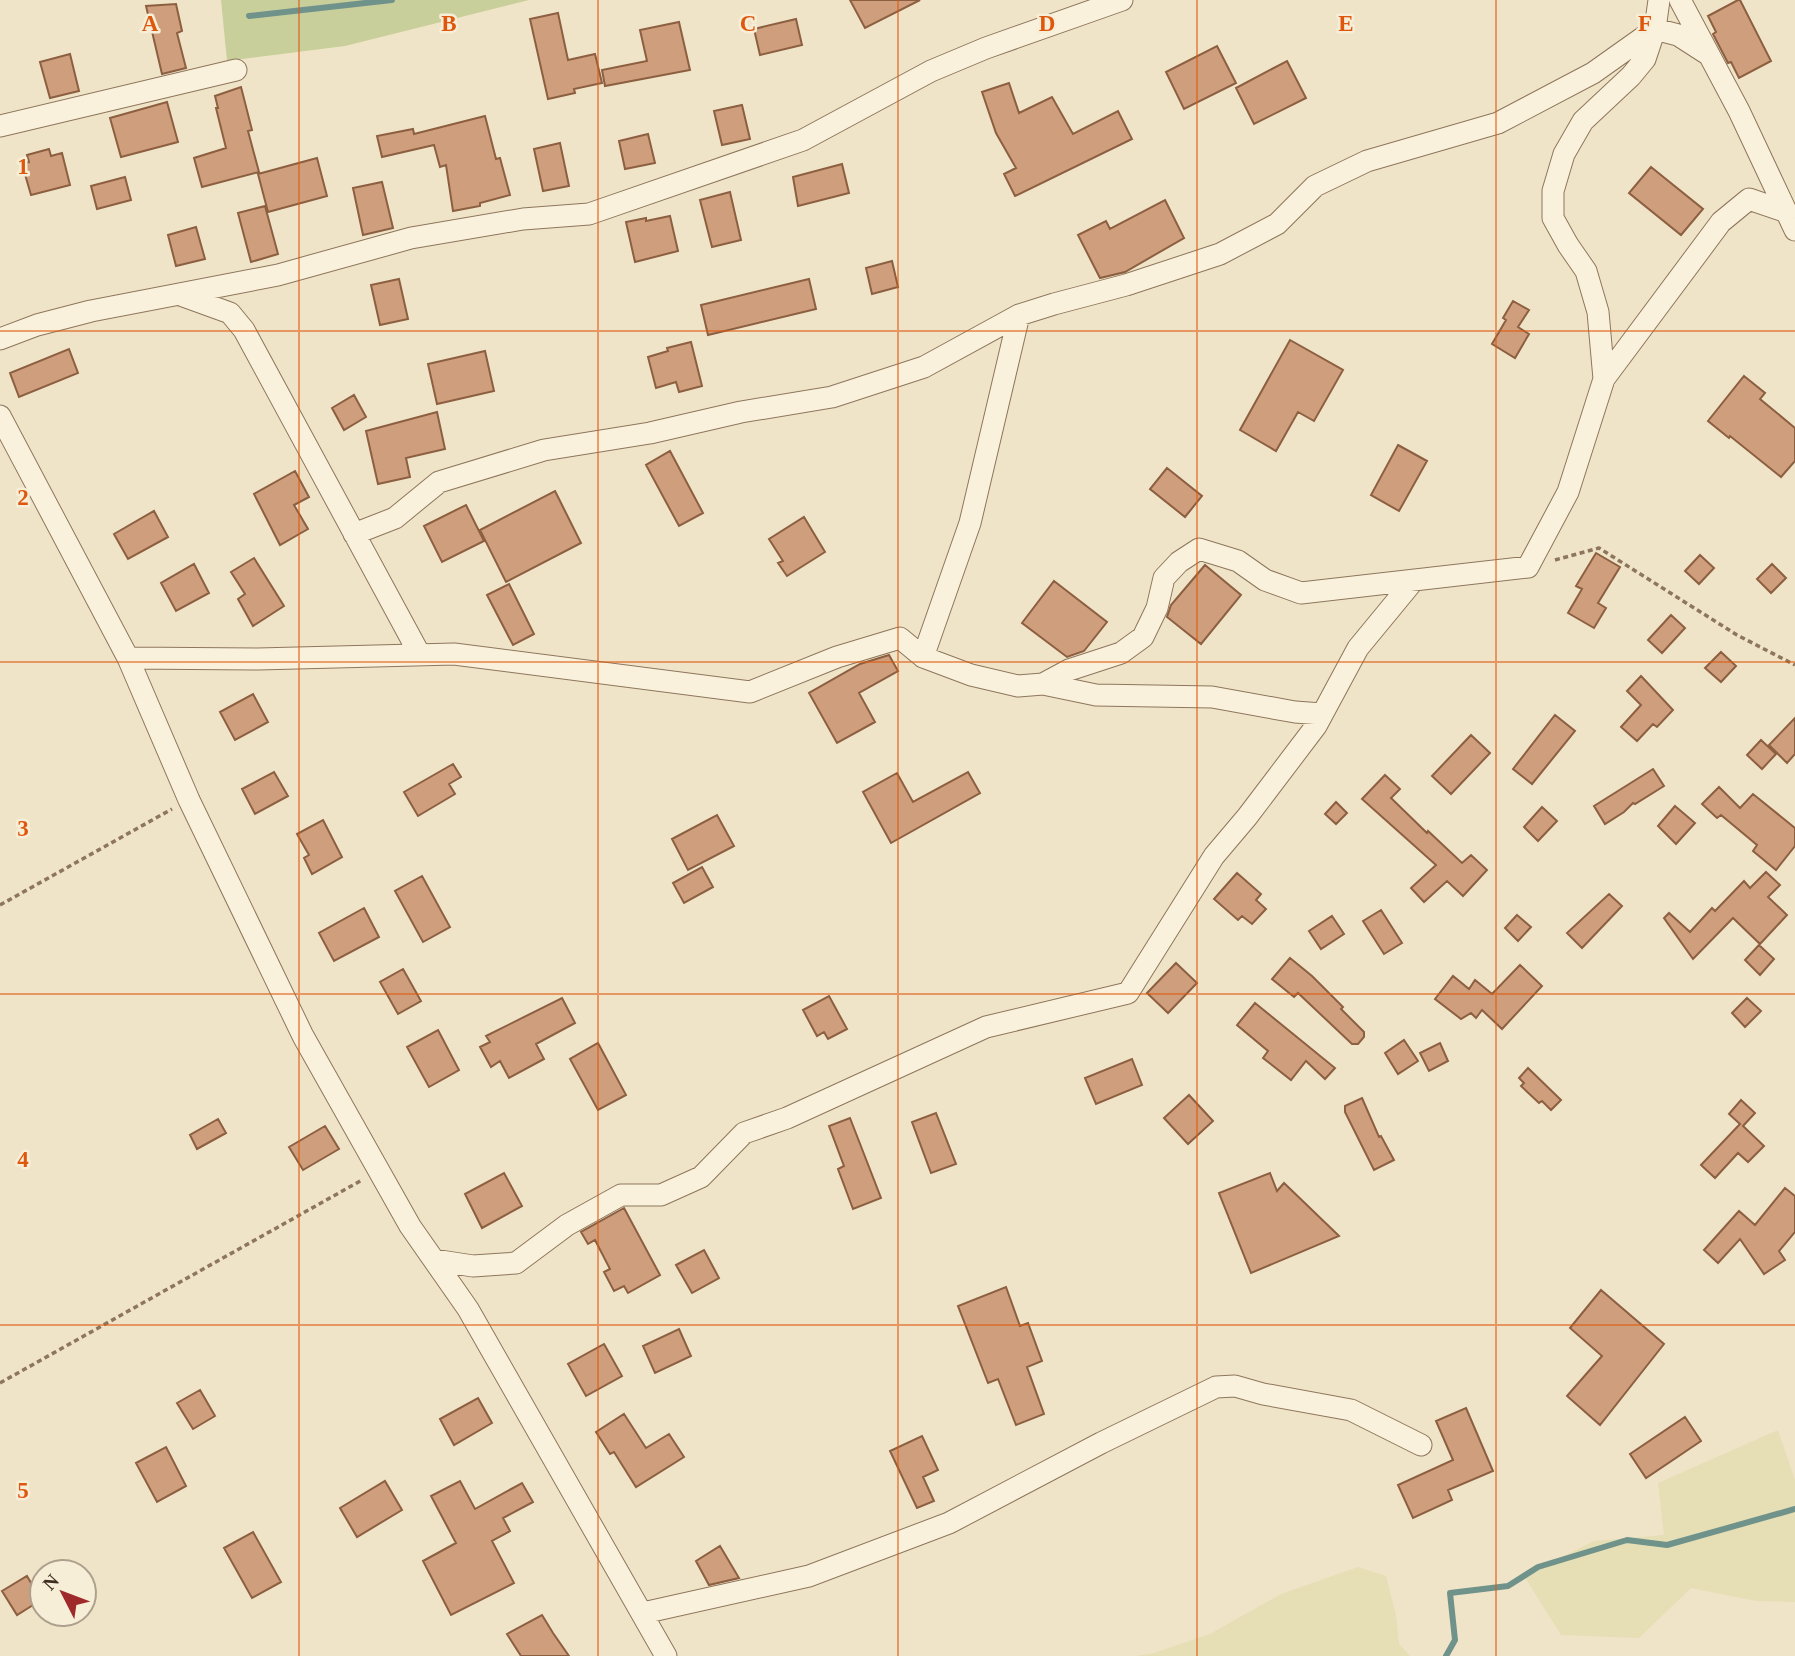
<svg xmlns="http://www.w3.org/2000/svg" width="1795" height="1656" font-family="Georgia,serif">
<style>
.farmland{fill:#e6deb5}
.green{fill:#c9cf9b}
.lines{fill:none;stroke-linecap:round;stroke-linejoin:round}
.stream{stroke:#6f938a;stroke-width:6}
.building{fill:#cf9f7d;stroke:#8d5f41;stroke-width:2}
.minor-casing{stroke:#8d765c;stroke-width:23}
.path{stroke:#8d765c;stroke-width:3.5;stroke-dasharray:5 3.5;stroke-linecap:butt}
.minor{stroke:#faf1dc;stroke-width:21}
.grid{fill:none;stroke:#df570d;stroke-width:2;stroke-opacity:0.55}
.grid-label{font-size:23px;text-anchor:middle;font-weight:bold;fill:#df570d;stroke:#f7eed8;stroke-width:5;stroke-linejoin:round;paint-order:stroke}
</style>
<rect width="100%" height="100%" fill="#f0e4c8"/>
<path class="farmland" d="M1778 1430 1795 1480V1602L1756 1601 1691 1588 1639 1638 1561 1635 1524 1576 1594 1541 1664 1535 1658 1483Z
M1358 1567 1386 1576 1396 1615 1399 1644 1410 1656H1136L1154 1653 1210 1634 1281 1594Z"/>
<path class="green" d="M221 0H529L345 46 227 61Z"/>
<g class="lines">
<path class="stream" d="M249 16 392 0
M1446 1656 1455 1640 1450 1593 1508 1586 1538 1567 1627 1540 1667 1545 1795 1509"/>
</g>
<path class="building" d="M850 0H920L865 28Z
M1738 0H1740L1771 61 1739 78 1731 62 1728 63 1713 34 1716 32 1708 16Z
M176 4 182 31 177 33 186 68 162 74 146 6Z
M558 13 568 60 595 54 602 83 574 89 575 93 548 99 530 19Z
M796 19 802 45 760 55 754 29Z
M679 22 690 70 605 86 602 70 647 61 640 30Z
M1217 46 1236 83 1184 109 1166 72Z
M70 54 79 91 50 98 40 62Z
M1287 61 1306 98 1254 124 1236 88Z
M1009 83 1019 113 1052 97 1073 134 1118 111 1132 139 1015 196 1004 174 1016 168 996 133 982 92Z
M241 87 252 130 248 131 259 172 202 187 194 158 226 148 216 108H218L215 96Z
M167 102 178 142 121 157 110 118Z
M742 105 750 139 722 145 714 111Z
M485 116 496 159 500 158 510 195 480 203V206L453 211 446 165 440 167 434 145 382 157 377 136 413 129 414 134Z
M648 134 655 163 625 169 619 141Z
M560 143 569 186 543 191 534 149Z
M49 149 51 156 62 153 70 185 31 195 22 164 29 162 27 155Z
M317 158 327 196 268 212 258 174Z
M842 164 849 193 798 206 793 177Z
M1651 167 1703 209 1681 235 1629 193Z
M125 177 131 200 97 209 91 186Z
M382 182 393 228 363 235 353 188Z
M730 192 741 240 712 247 700 200Z
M1165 200 1184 238 1125 272 1100 278 1078 235 1106 221 1110 229Z
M265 206 278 254 251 262 238 213Z
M670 216 678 251 635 262 626 222 646 218V221Z
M196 227 205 259 176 266 168 235Z
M892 261 898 287 872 294 866 268Z
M399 279 408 319 380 325 371 285Z
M809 279 816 309 708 335 701 305Z
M1513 301 1529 310 1518 327 1529 334 1515 358 1492 344 1506 320 1503 318Z
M1290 340 1343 370 1314 421 1298 412 1276 451 1240 430Z
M691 342 702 386 679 392 676 382 656 388 648 357 668 351 667 348Z
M69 349 78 373 19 397 10 373Z
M485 351 494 391 437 404 428 364Z
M1744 376 1765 393 1760 399 1795 428V461L1781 477 1730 436 1729 438 1708 421Z
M354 395 366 417 344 430 332 408Z
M437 412 445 449 406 458 410 477 378 484 366 431Z
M1398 445 1427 461 1399 511 1371 495Z
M670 451 703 513 679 526 646 465Z
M1167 468 1202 496 1185 517 1150 489Z
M295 471 309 497 294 505 308 529 280 545 254 494Z
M555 491 581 543 506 582 480 530Z
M466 505 484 541 442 562 424 526Z
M154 511 168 537 128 559 114 534Z
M804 517 825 552 787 576 778 563 783 561 769 539Z
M1596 553 1620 567 1598 603 1606 608 1594 628 1568 613 1582 589 1576 586Z
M1700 555 1714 568 1699 584 1685 571Z
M254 558 284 606 253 626 238 599 245 594 231 572Z
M194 564 209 593 176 611 161 583Z
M1772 564 1786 578 1771 593 1757 579Z
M1205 565 1241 595 1201 644 1167 617 1171 605Z
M1054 581 1107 622 1084 651 1067 657 1022 623Z
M509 584 534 634 513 645 487 595Z
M1671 615 1685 628 1662 653 1648 640Z
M1721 652 1736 666 1721 682 1705 668Z
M889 655 898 671 859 693 875 722 837 743 809 693 860 664Z
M1641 676 1673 710 1657 727 1653 724 1637 741 1621 727 1641 705 1627 691Z
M253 694 268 722 235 740 220 712Z
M1555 715 1575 731 1532 784 1513 769Z
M1795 718V754L1787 763 1769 745Z
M1471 735 1490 753 1451 794 1432 776Z
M1761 740 1776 754 1762 769 1747 755Z
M453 764 461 777 449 784 455 794 418 816 404 792Z
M1653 769 1664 786 1635 804 1633 803 1624 812 1605 824 1594 806Z
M274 772 288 796 255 814 242 789Z
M968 772 980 793 891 843 863 792 897 773 913 802Z
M1385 775 1400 789 1391 798 1427 833 1428 831 1462 863 1471 855 1487 870 1463 896 1447 881 1424 902 1411 888 1436 865 1362 799Z
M1719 787 1740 808 1753 794 1795 828V846L1776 870 1753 851 1757 845 1721 815 1717 818 1702 804Z
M1336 802 1347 813 1336 824 1325 814Z
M1675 806 1695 823 1676 844 1658 826Z
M1542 807 1557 821 1538 841 1524 827Z
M717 815 734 846 688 870 672 839Z
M323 820 342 857 312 874 304 858 309 855 297 834Z
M702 867 713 887 684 903 673 883Z
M1766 872 1780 885 1768 897 1787 915 1760 944 1733 918 1693 959 1664 918 1669 913 1690 932 1712 908 1715 911 1744 881 1750 888Z
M1237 873 1261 894 1256 900 1266 909 1252 924 1242 916 1238 920 1214 899Z
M422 876 450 927 423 942 395 891Z
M1609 894 1622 906 1582 948 1567 933Z
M364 908 379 937 334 961 319 933Z
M1381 910 1402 943 1384 954 1363 921Z
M1517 915 1531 927 1518 941 1505 928Z
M1332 916 1344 934 1321 949 1309 931Z
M1759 945 1774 959 1760 975 1745 960Z
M1290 958 1312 976 1343 1007 1341 1009 1364 1032V1037L1358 1044H1352L1298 993 1294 997 1272 979Z
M1176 963 1197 983 1168 1013 1147 993Z
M1520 965 1542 986 1502 1029 1482 1010 1476 1018 1471 1013 1461 1019 1435 999 1453 976 1469 989 1475 980 1492 994Z
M403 969 421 1001 398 1014 380 982Z
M829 996 847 1029 828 1039 824 1032 817 1036 803 1010Z
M562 998 575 1023 536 1044 544 1059 509 1078 500 1061 491 1067 480 1047 490 1042 486 1036Z
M1747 998 1761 1011 1745 1027 1732 1013Z
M1255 1003 1335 1068 1325 1079 1306 1061 1291 1080 1263 1058 1268 1051 1237 1025Z
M438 1030 459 1070 429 1087 407 1047Z
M1404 1040 1418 1061 1398 1074 1385 1053Z
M598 1043 626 1095 598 1110 570 1059Z
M1440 1043 1448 1061 1429 1071 1420 1053Z
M1132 1059 1142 1085 1096 1104 1085 1078Z
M1528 1068 1561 1100 1551 1110 1542 1101 1539 1103 1521 1086 1524 1083 1519 1078Z
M1189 1095 1213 1121 1188 1144 1164 1118Z
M1362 1098 1379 1137 1381 1136 1394 1160 1374 1170 1345 1112V1106Z
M1741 1100 1755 1113 1743 1126 1764 1146 1748 1162 1738 1153 1715 1178 1701 1165 1740 1124 1729 1114Z
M936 1113 956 1164 931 1173 912 1122Z
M850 1118 881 1198 853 1209 838 1169 844 1166 829 1126Z
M218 1119 226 1133 197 1149 190 1135Z
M325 1126 339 1149 303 1170 289 1147Z
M504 1173 522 1206 482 1228 465 1194Z
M1270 1173 1277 1191 1284 1183 1339 1236 1251 1273 1219 1193Z
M1785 1188 1795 1196V1232L1779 1251 1785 1260 1764 1274 1740 1239 1718 1263 1704 1250 1739 1211 1755 1225Z
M624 1208 660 1275 628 1293 624 1286 614 1291 604 1272 610 1269 595 1240 588 1244 581 1232Z
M704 1250 719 1278 692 1293 676 1265Z
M1006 1287 1020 1326 1028 1323 1042 1361 1027 1367 1044 1414 1016 1425 998 1379 988 1383 958 1306Z
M1601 1290 1664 1344 1600 1425 1567 1396 1602 1356 1570 1328Z
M679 1329 691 1356 655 1373 643 1346Z
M604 1344 622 1376 586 1396 568 1364Z
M200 1390 215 1416 193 1429 177 1403Z
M478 1398 492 1423 454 1445 440 1419Z
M1466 1408 1493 1471 1448 1490 1452 1500 1413 1518 1398 1485 1453 1460 1436 1421Z
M624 1414 646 1448 669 1434 684 1457 636 1487 614 1452 610 1454 596 1432Z
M1685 1417 1701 1441 1646 1478 1630 1454Z
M922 1436 938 1470 923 1477 934 1501 917 1508 890 1451Z
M166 1447 186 1486 157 1502 136 1463Z
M385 1481 402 1510 357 1537 340 1508Z
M460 1481 475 1509 522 1483 533 1502 503 1518 510 1531 492 1541 514 1583 451 1615 423 1561 456 1543 431 1496Z
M253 1532 281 1582 252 1598 224 1548Z
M720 1546 739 1578 709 1585 696 1561Z
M27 1576 41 1600 17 1615 2 1591Z
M542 1615 553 1633 569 1656H521L507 1634Z"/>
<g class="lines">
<g class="minor-casing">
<path id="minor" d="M1680 0 1739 111 1795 230
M0 126 236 70
M183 296 230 313 244 330 420 655
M0 339 37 325 91 311 278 275 411 238 523 219 589 214 803 140 931 71 986 48 1122 0
M1604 379 1721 222 1749 199 1787 212
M0 416 128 658 189 800 303 1036 410 1226 468 1309 666 1656
M354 534 395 518 439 482 544 450 650 433 741 412 832 397 924 367 1019 315 1054 304 1126 285 1220 254 1277 224 1315 186 1367 161 1498 123 1593 73 1655 29 1678 35 1709 55
M923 657 970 523 1019 315
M128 658 258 659 454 654 750 692 837 657 900 638 923 657 971 675 1018 686 1043 684 1069 670 1121 653 1143 637 1157 608 1164 578 1179 562 1199 549 1238 561 1265 580 1301 593 1528 567 1568 492 1604 379 1598 312 1586 271 1568 245 1553 218V191L1564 154 1583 121 1631 76 1645 59 1655 29 1659 0
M1043 684 1096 695 1212 697 1295 712 1322 714
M434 1260 473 1266 516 1263 567 1225 621 1195H661L701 1177 744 1133 787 1118 986 1027 1128 993 1214 856 1247 817 1316 726 1358 648 1414 580
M643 1613 809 1576 949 1523 1101 1443 1216 1387 1235 1386 1263 1394 1351 1410 1421 1445"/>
</g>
<path class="path" d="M1555 560 1599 548 1737 635 1795 665
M0 905 172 809
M0 1383 362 1180"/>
<use href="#minor" class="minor"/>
</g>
<path class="grid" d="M299 0V1656M598 0V1656M898 0V1656M1197 0V1656M1496 0V1656M0 331H1795M0 662H1795M0 994H1795M0 1325H1795"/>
<g class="grid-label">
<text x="150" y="31">A</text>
<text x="449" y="31">B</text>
<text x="748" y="31">C</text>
<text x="1047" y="31">D</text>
<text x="1346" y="31">E</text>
<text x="1645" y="31">F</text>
<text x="23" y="174">1</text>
<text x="23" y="505">2</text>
<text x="23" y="836">3</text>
<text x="23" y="1167">4</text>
<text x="23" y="1498">5</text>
</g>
<g transform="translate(63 1593) rotate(312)"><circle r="33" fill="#f7eed8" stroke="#ada18e" stroke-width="2"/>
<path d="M0-5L12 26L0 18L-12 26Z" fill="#9e2a2b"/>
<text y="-10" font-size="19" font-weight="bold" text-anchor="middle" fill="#3d2e20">N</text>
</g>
</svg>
